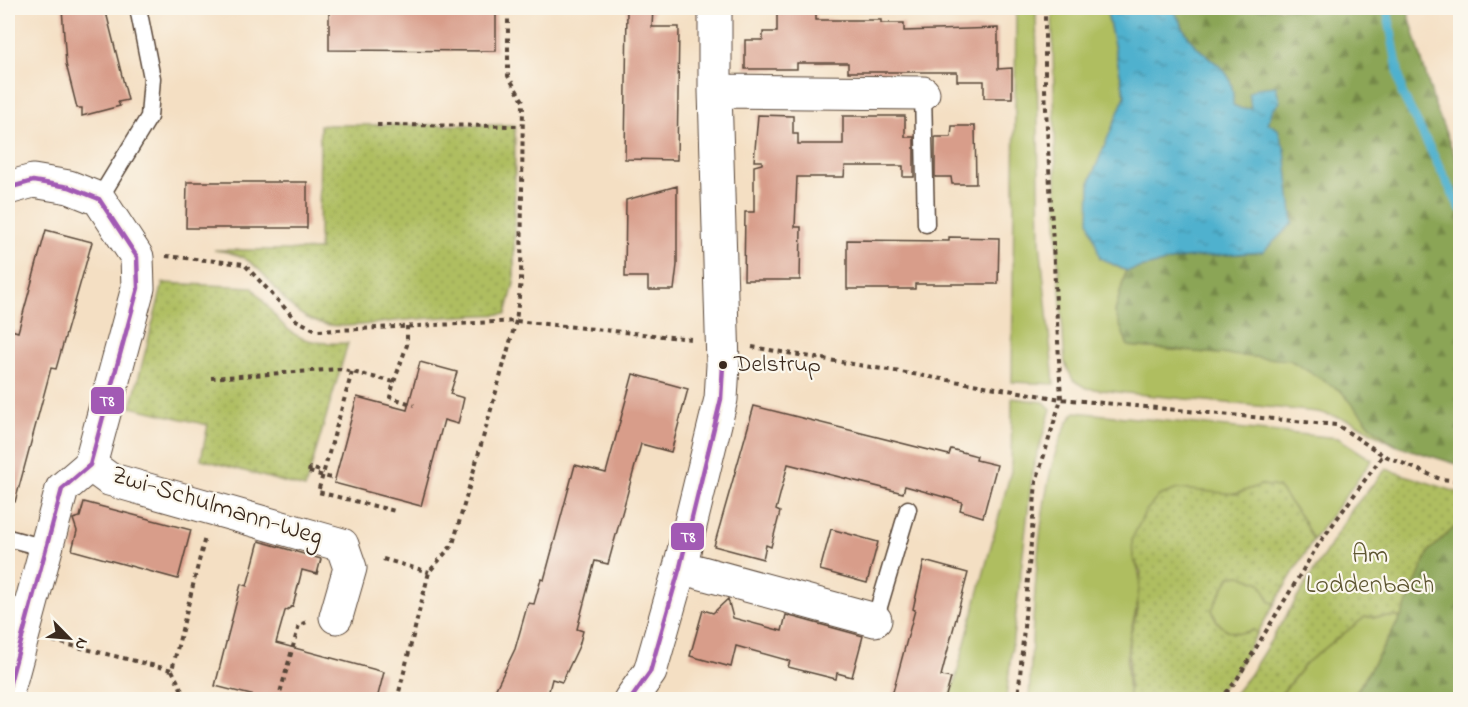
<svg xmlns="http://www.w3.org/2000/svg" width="1468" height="707" font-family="'Indie Flower',sans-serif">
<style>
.green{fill:#afbe61;stroke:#757440;stroke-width:1.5}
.forest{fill:url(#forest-firs);stroke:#63683a;stroke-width:1.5}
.park{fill:url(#park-dots);stroke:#757440;stroke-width:1.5}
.water{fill:url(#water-ripples);stroke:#456e76;stroke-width:1.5}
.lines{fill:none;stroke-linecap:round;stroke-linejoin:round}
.stream{stroke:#4fb1ce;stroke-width:9}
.building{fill:#d89d8a}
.lane-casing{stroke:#574537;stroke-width:19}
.street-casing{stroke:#574537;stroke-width:35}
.path{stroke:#574537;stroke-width:4;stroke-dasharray:4.5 4.5;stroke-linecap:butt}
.lane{stroke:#fff;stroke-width:16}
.street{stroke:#fff;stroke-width:33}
.path-bridge{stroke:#574537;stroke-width:4;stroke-dasharray:4.5 4.5;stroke-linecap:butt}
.bus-1-casing{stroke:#fbf7ec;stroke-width:9}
.bus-1{stroke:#a25ab4;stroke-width:4.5}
.bus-dot{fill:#3b2a1e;stroke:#fbf7ec;stroke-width:2}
.labels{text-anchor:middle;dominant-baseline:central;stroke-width:4.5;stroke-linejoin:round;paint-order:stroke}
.bus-label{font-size:24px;fill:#3b2a1e;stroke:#fbf7ec;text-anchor:start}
.street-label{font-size:26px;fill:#3b2a1e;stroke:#fbf7ec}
.park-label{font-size:26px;fill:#5e5632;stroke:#fbf7ec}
.line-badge{stroke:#fbf7ec;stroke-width:2}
.badge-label{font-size:16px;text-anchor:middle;font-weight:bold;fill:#fff}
</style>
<defs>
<pattern id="forest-firs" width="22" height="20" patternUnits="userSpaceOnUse" patternTransform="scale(1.5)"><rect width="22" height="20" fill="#8ba557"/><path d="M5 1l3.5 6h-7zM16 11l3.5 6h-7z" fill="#738747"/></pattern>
<pattern id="park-dots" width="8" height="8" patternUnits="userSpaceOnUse" patternTransform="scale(1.5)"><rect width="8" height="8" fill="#afbe61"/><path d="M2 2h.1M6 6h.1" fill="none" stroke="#909b4f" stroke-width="1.8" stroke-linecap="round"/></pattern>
<pattern id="water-ripples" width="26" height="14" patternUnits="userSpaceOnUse" patternTransform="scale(1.5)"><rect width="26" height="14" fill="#4fb1ce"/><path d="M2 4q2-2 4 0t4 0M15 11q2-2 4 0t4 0" fill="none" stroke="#4390a7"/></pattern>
</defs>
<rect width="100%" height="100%" fill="#fbf7ec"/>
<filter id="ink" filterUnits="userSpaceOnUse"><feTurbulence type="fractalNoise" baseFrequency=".0167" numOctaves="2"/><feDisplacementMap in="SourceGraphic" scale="12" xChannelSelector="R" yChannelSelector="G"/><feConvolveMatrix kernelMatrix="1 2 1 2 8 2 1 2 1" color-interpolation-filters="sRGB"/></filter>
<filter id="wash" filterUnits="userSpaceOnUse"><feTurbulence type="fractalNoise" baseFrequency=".008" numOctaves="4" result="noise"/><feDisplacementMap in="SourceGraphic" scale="24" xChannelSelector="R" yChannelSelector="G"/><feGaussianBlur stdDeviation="1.35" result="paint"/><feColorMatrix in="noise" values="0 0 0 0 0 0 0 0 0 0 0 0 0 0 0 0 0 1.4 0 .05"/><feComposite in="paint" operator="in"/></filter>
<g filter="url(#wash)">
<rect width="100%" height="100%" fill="#f4dfc3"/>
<path class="green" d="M1016 8H1036L1040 241 1054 384 1012 382Z
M1052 8H1106L1125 96 1113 127 1100 258 1126 271 1115 312 1128 346 1290 360 1341 391 1373 428 1395 445 1352 421 1318 412 1126 393 1086 388 1073 380 1065 363 1058 260Z
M1012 398 1044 402 1051 409 1033 468 1006 699H950L1011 471Z
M1075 412 1338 438 1372 460 1313 540 1301 517 1277 487 1261 485 1236 494 1209 493 1133 558C1149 584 1134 611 1129 639 1125 658 1128 680 1129 699L1029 700C1033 634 1035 460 1075 412Z
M1241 575 1261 583 1270 602 1275 603 1257 634 1254 630C1235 638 1216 629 1212 609L1230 576Z
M1365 617H1401L1352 699 1277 700 1306 663Z"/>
<path class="forest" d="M1173 8H1407L1434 103 1460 169V465L1395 445 1373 428 1341 391 1290 360 1128 346 1115 312 1126 271 1184 258 1262 252 1286 171 1285 150 1268 123 1273 109H1242L1232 105C1237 71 1216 66 1195 45 1185 35 1179 19 1173 8Z
M1460 522V699L1352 700 1401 617 1429 551Z"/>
<path class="park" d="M320 125H515L514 284 506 314C473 315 439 317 406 320 377 322 338 332 311 320 269 300 271 255 214 250H319Z
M163 283 252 287C286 328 289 346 348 343L305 488 201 459 208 425 131 407Z
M1386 469 1460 493V522L1429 551 1401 617H1365L1306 663 1277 699H1230L1250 674 1353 508Z
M1261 485 1278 487 1301 517 1313 540 1275 603 1270 602 1261 583 1241 575 1230 576 1212 609C1216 629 1235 638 1254 630L1257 634 1235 672 1212 699H1129V639L1136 615 1141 572 1133 558 1132 539 1145 512 1159 496 1178 489 1236 494Z"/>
<path class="water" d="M1106 8H1173C1179 19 1185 35 1195 45 1218 68 1235 68 1233 105L1242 109 1251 108 1249 93 1257 88 1276 86 1280 102 1273 109 1268 123 1278 129 1285 150 1293 223 1263 252 1184 258 1126 271 1100 258 1089 221 1090 181 1125 96Z"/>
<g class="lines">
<path class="stream" d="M1387 8 1402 93 1460 208"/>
</g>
<g id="blocks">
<path class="building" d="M62 8H105L128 100 118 102 120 106 82 116V108H77L66 64Z
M329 8H496V51L329 50Z
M627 8H653L652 27H679L677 160 625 159Z
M777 8H816V20H881V23H904V31L998 28V69L1012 68V98H984V81H957V72H848V63H797V69H745V40H763V32H777Z
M758 115 793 116V134H798V144H843V116H905V137H914V177H903V166H845L844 177H797L795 227H801L800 280H744L745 212H754V166L762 164V161H754Z
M952 126H975L976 184H952L951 177H935V137H951Z
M187 182H307V228H186Z
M677 186V265L674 290H648V277H625L626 200Z
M46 230 92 242 56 369 51 368 15 502 8 501V329L18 332Z
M949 237 999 238 998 284H915V289H847V240L949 241Z
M420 362 457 372 450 394 464 398 458 424 444 420 421 506 334 483 357 397 407 410Z
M633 374 688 389 671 452 641 444 608 564 595 561 577 629 583 631 579 646 562 682 552 679 547 699H491L515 649 528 603 534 604 541 579 544 580 575 465 606 473Z
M754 406 949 455 951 449 977 456 976 460 997 465 983 517 960 510 962 502 905 486 903 493 788 464 776 510 780 512 771 547 766 545 763 559 714 546Z
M84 502 191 530 178 579 72 550 77 531 73 519 80 517Z
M831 529 878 542 867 583 820 570Z
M259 541 321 559 317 574 302 570 293 606 285 611 276 643 384 672 377 699H267L215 686 241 584 247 586Z
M924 561 968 573 941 676 951 678 945 699H891L915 610 913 609Z
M728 599 733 618 782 631 786 615 863 636 852 677 837 673 836 679 788 667 790 661 736 646 731 667 690 656 703 610 713 613Z"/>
</g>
</g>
<g filter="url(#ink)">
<use href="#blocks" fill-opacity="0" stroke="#574537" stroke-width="1.5"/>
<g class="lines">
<g class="lane-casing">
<path id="lane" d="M923 93 926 224
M99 199 149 117 152 78 138 8
M8 538 45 548
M875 620 908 509"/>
</g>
<g class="street-casing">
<path id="street" d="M715 91 923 93
M8 188 33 181 69 187 99 199 137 257 138 288 90 465 62 489 8 690
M90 465 109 479 342 545 350 568 336 617
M680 567 875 620
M630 700 650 672 680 567 721 399 723 365 715 91V8"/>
</g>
<path class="path" d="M377 125 523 126
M166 256 244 264 296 320 318 331 516 321 691 339
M752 347 1061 399 1337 425 1383 455 1440 479 1460 481
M352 372 318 492 395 511
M211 378 340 369 394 382 390 397 414 405
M394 382 407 345V326
M309 472 310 468 324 472
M383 559 429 572
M53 641 172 670 205 537
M172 670 186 699 190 700
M278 700 299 625 307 622
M397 700 429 572 453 544 516 321 521 281 523 101 508 76V8
M1018 700 1036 482 1061 399 1045 89V8
M1220 700 1236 681 1318 545 1383 455"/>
<use href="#lane" class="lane"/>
<use href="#street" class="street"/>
<path class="path-bridge" d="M309 472 335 479"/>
<g class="bus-1-casing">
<path id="bus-1" d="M8 188 33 181 69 187 99 199 137 257 138 288 90 465 62 489 8 690
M630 700 650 672 680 567 721 399 723 365"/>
</g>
<use href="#bus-1" class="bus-1"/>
</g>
</g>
<circle class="bus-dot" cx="723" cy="365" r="5"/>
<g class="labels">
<g class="bus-label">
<text x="734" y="365">Delstrup</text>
</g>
<g class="street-label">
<text transform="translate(217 507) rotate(17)">Zwi-Schulmann-Weg</text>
</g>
<g class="park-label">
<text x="1370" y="556">Am<tspan x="1370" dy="30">Loddenbach</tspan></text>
</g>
</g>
<g class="line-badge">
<rect x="90" y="386" width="35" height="29" rx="6" fill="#a25ab4"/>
<rect x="670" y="522" width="35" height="29" rx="6" fill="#a25ab4"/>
</g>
<g class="badge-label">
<text x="107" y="406">T8</text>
<text x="688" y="542">T8</text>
</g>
<rect width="1468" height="707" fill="none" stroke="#fbf7ec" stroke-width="30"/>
<g transform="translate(69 638) rotate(115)" stroke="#fbf7ec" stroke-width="4.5" paint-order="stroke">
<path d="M0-4.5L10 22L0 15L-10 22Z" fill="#3b2a1e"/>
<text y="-9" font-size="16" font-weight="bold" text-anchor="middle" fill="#3b2a1e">N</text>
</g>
</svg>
